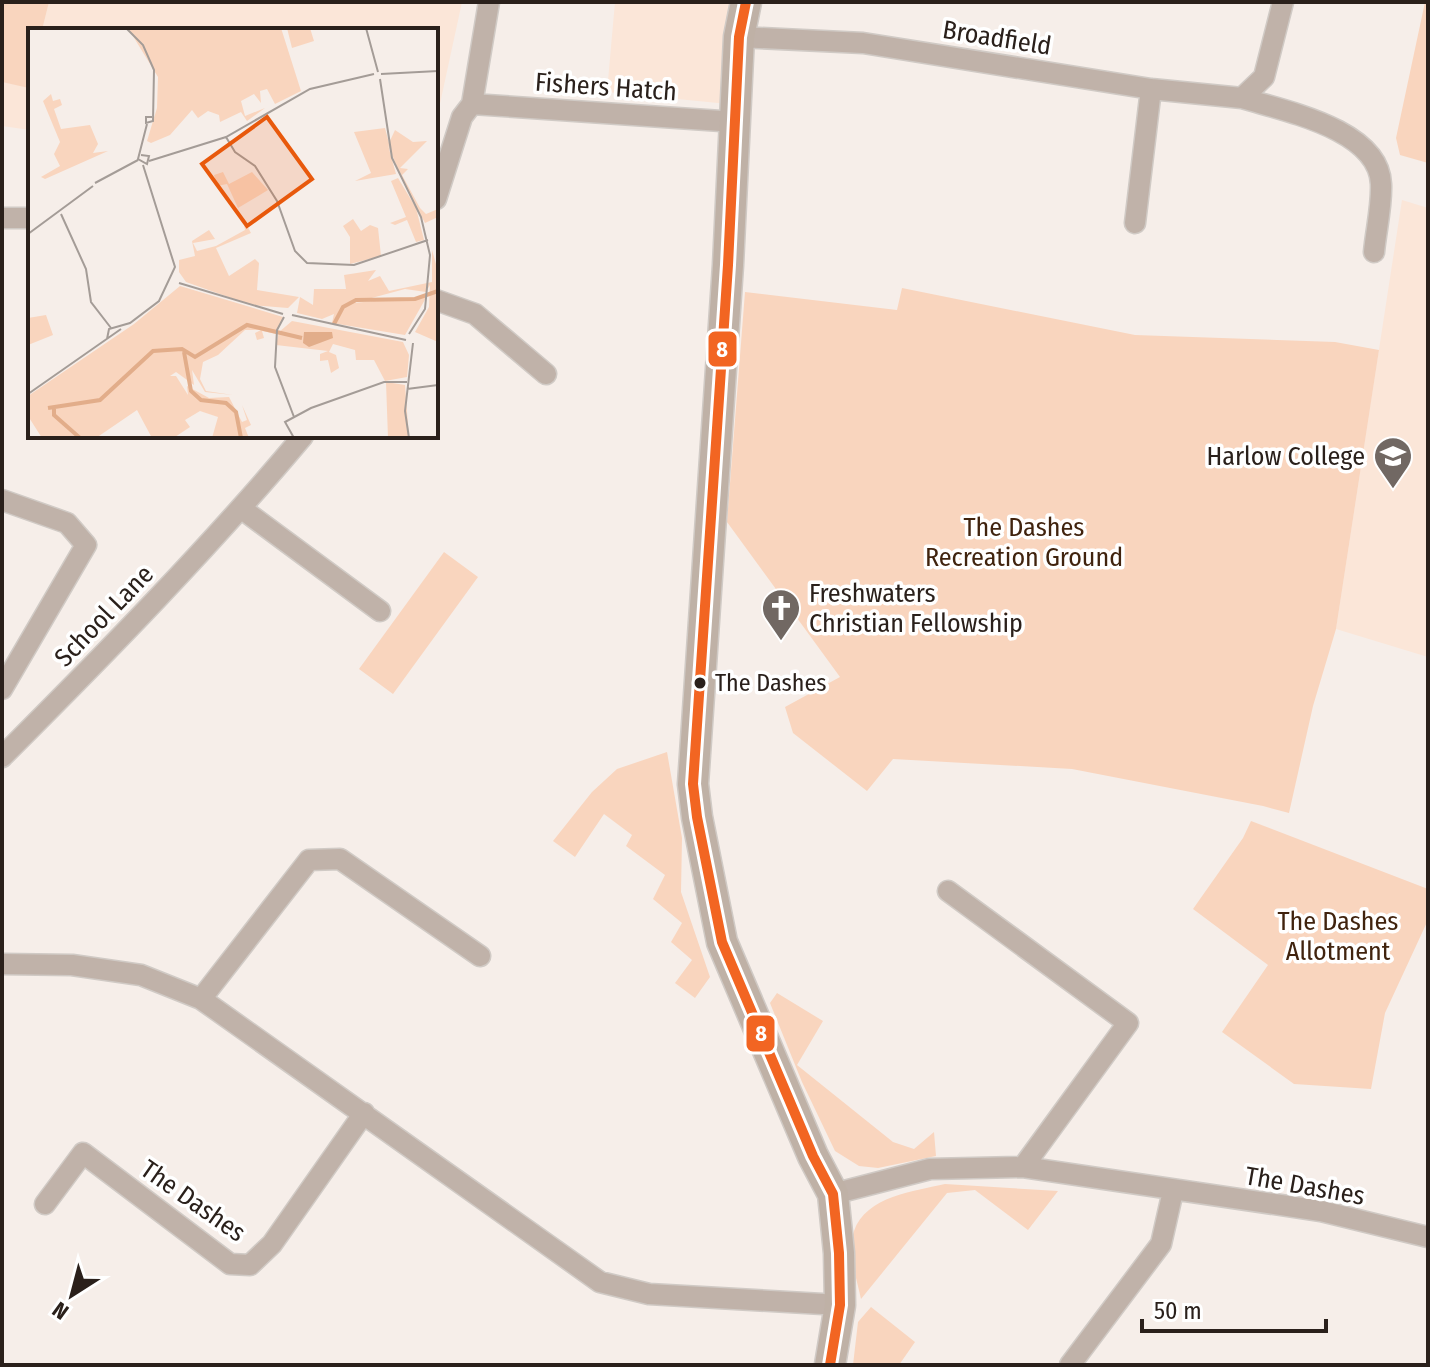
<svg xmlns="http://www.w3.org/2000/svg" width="1430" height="1367" font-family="'Fira Sans Condensed',sans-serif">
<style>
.built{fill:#fbe6d8}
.green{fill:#f9d5be}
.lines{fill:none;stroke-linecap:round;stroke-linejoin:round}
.street-casing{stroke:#d0cac5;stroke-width:23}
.secondary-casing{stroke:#d0cac5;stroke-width:33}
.street{stroke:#c0b2a9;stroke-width:20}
.secondary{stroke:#bfb1a6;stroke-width:30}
.bus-1-casing{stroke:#fff;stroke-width:16}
.bus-1{stroke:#f26522;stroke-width:10}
.bus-dot{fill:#2a201b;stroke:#fff;stroke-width:3}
.labels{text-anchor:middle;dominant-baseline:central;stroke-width:7;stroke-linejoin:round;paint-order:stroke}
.bus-label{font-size:24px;fill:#2a201b;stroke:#fff;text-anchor:start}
.street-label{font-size:26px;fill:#2a201b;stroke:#fff}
.poi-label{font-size:26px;fill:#2a201b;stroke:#fff;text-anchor:end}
.park-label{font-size:26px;fill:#40230e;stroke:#fff}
.inset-river{fill:none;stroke:#e2ad8a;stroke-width:4}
.inset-road{fill:none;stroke:#a49c97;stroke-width:2}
.view{fill:#e8590c;fill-opacity:0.15;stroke:#e8590c;stroke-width:4}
.inset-edge{fill:none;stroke:#2a201b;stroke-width:4}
.line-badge{stroke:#fff;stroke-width:3}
.badge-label{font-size:22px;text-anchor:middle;font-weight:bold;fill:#fff}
</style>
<rect width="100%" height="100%" fill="#f6eee9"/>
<path class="built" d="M49 2H462L436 122V30H42Z
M615 2H734L728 104 607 92Z
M2 82 29 87 30 84V130L2 126Z
M1402 200 1428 208V657L1336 629Z"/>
<path class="green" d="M2 2H49L42 30H30L29 88 2 82Z
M1425 2H1428V163L1400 155 1396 138Z
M902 288 1135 335 1335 342 1379 350 1336 629 1313 706 1289 813 1263 806 1072 769 893 759 867 791 793 733 785 707 840 677 727 522 745 292 897 310Z
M444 552 478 577 393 694 359 669Z
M667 752 682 838 681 892 710 977 695 998 675 983 692 960 671 942 682 923 653 899 665 875 626 846 632 835 604 814 575 857 553 841 592 792 617 769Z
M1251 821 1428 889V920L1385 1013 1371 1089 1294 1084 1222 1032 1268 965 1193 909 1243 838Z
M777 993 823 1021 797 1065 893 1142 914 1149 934 1132 936 1156 878 1168 859 1166 835 1151 802 1082 770 1003Z
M945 1184 1058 1191 1028 1230 975 1190 947 1193 861 1299C857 1280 847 1251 854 1231 866 1196 915 1191 945 1184Z
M871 1307 915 1342 899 1365H853L858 1322Z"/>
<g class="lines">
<g class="street-casing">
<path id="street" d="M739 37 863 43 1151 89 1242 98 1264 77 1283 2
M1242 98C1284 111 1379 129 1381 184 1382 206 1376 230 1374 252
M472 104 736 122
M436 199 462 117 472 104 489 2
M2 218H30
M1135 223 1151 89
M436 300 475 314 546 374
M2 500 67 523 86 545 2 689
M242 509 380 611
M2 757C106 653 209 548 303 436
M948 891 1128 1023 1023 1167
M2 964 72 965 141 975 201 999 600 1282 649 1294 840 1305
M201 999 309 860 340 859 480 956
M833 1194 930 1169 1023 1167 1321 1211 1428 1237
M45 1204 83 1153 230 1264 250 1265 272 1244 364 1113
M1070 1365 1161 1244 1173 1191"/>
</g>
<g class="secondary-casing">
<path id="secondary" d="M746 2 739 37 728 265 693 784 697 817 722 942 813 1156 833 1194 839 1253 840 1305 830 1365"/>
</g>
<use href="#street" class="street"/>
<use href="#secondary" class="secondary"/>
<g class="bus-1-casing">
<path id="bus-1" d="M746 2 739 37 728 265 693 784 697 817 722 942 813 1156 833 1194 839 1253 840 1305 830 1365"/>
</g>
<use href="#bus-1" class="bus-1"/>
</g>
<defs>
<g id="university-pin" transform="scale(2)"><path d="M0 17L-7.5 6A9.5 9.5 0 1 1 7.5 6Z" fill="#716863" stroke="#fff"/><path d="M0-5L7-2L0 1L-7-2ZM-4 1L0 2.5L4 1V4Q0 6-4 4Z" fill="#fff"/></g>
<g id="church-pin" transform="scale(2)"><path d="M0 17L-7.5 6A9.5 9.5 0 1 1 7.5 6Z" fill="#716863" stroke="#fff"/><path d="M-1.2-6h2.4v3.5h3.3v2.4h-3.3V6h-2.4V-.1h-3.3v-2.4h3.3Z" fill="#fff"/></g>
</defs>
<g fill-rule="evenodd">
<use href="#university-pin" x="1393" y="456"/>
<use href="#church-pin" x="781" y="608"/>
</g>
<circle class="bus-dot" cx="700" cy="683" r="7"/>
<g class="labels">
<g class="bus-label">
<text x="715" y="683">The Dashes</text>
</g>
<g class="street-label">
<text transform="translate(997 38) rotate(9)">Broadfield</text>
<text transform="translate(606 87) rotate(4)">Fishers Hatch</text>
<text transform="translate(104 616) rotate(-46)">School Lane</text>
<text transform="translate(1305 1186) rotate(10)">The Dashes</text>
<text transform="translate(193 1201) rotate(35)">The Dashes</text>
</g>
<g class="poi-label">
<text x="1365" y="456">Harlow College</text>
<text x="809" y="593" text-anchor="start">Freshwaters<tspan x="809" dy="30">Christian Fellowship</tspan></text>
</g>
<g class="park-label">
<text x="1024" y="527">The Dashes<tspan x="1024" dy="30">Recreation Ground</tspan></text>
<text x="1338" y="921">The Dashes<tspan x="1338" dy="30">Allotment</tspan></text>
</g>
</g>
<g transform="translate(28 28)">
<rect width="410" height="410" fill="#f6eee9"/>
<path d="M100 0H253L273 63 247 76 239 61 232 63 233 75 226 66 213 73 217 88 237 80 219 93 213 84 192 94 191 87 180 83 170 90 164 82 142 107 123 115 119 113 129 80 130 49ZM259 0H282L286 13 264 20ZM23 66 25 73 32 71 34 77 26 81 33 101 62 97 70 116 65 125 80 123 17 151 13 149 32 138 26 126 32 114 15 73ZM357 100 361 115 367 102 385 114 399 113 372 140 380 141 374 147 392 180 398 186 410 181V189L397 195 376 156 360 117 368 146 327 153 343 145 326 104ZM195 144 201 156 224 144 240 162 210 180 199 156 189 158 186 147ZM370 150 388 180 396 212 388 214 379 192 367 197 362 195 378 189 363 153ZM215 190 223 205 188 220 201 248 227 231 231 235 229 262 271 269 260 280 223 277 158 254 151 244V232L167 228 164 213 181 202 187 211 165 215 169 223 188 218 217 202ZM325 191 333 203 342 197 350 200 353 228 322 236V209L315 198ZM404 222 410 243V314L387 304 401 279 402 257 398 264 377 261 325 275 399 268 377 307 304 295 306 286 294 291 269 285 272 269 285 277 286 261H318L316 247 348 242 340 253 352 248 361 263 404 254ZM152 258 255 289 248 306 234 303 236 310 229 312 227 305 233 302H217L190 327 175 334 172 351 178 363 205 367 177 364 164 342 166 357 148 344 142 348H148L160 367 159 358 181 370 201 369 214 394 219 392 214 377 223 397 217 400 221 410H184L190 389 172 383 157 392 162 399 147 409 124 410 109 382 68 410H14L0 388V368L106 296ZM18 287 25 307 0 317V290ZM264 293 375 314 381 327 379 349 357 353 346 332H328L327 322 305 316 301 324 308 327 311 340 303 345 300 332 292 333V326L300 323 248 317 251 304ZM358 354 377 357 381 410H360Z" fill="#f9d5be"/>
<path d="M276 304H304L305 310 281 319 275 315Z" fill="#e2ad8a"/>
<path class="inset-river" d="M306 296 315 279 328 272 387 271 410 263M156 324 163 363 173 372 198 375 208 384 213 410M20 380 72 372 125 323 154 321 167 329 219 297 274 310M26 380V387L52 410"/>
<path class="inset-road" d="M98 0 115 17 126 42 125 93 118 95V89H124M338 0 350 44M353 46 410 43M352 51 364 130 393 189 402 227 397 281 381 306M198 109 207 124 227 138 249 173 267 223 279 235 326 237 400 212M113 127 121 128 119 136 110 131 119 96M121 133 198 109 282 61 346 46M67 155 110 132M33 186 58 241 63 274 83 300M0 206 65 158M151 255 255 286M264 287 378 312M256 289 249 302 247 339 266 389M79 311 81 301 102 295 131 273 147 239 115 137M379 361 410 357M0 366 93 301M266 410 257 394 283 380 356 354H379M381 410 377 383 385 315"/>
<path class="view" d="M239 89 284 151 219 198 174 136Z"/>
<rect width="410" height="410" class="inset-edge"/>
</g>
<g class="line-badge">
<rect x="707" y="330" width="31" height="38" rx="8" fill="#f26522"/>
<rect x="745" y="1014" width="31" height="39" rx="8" fill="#f26522"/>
</g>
<g class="badge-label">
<text x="722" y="357">8</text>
<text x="761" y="1041">8</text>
</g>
<rect width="1430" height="1367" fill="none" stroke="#2a201b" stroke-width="8"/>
<g transform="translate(72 1295) rotate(216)" stroke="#ffffff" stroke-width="6" paint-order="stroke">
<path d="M0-6L14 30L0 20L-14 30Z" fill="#2a201b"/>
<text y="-12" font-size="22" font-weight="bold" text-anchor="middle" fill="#2a201b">N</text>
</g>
<path d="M1142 1319v12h184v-12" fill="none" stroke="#2a201b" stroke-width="4"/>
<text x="1154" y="1319" font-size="24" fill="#2a201b" stroke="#ffffff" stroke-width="6" paint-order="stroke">50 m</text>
</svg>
